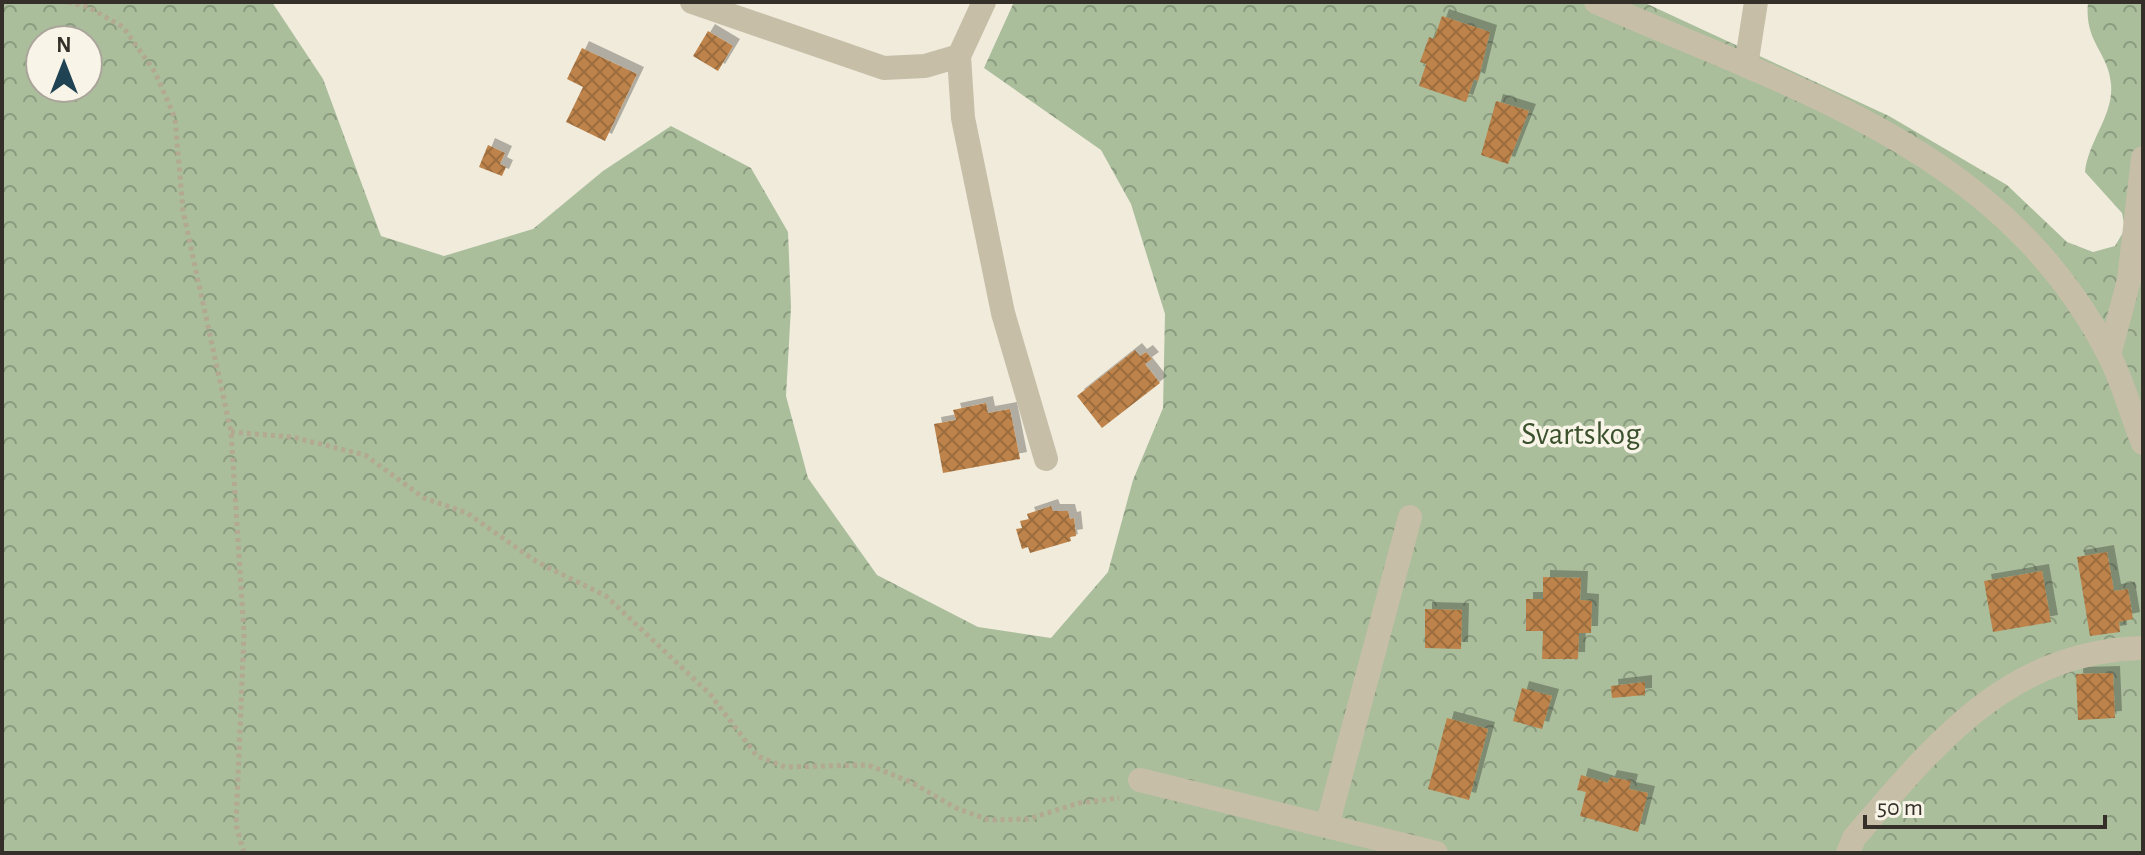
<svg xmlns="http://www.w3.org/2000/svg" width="2145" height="855" font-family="'Alegreya Sans',sans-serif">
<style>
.forest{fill:url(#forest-crowns);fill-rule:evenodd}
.building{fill:url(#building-cross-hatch);filter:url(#shadow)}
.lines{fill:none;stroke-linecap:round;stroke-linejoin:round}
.path{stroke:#b3a892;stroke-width:5;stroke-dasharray:4 4;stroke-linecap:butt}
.minor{stroke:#c7bea8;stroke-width:24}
.labels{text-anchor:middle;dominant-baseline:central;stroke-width:7;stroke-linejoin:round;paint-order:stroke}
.park-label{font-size:32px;fill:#3b512d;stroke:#f8f4e7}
</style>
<defs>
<pattern id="forest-crowns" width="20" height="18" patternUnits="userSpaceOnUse" patternTransform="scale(2)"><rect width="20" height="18" fill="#aabe9c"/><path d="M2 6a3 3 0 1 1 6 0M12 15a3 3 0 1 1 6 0" fill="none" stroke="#8b9b7f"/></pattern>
<pattern id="building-cross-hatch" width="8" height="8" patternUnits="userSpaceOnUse" patternTransform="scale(2)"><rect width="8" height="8" fill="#be834b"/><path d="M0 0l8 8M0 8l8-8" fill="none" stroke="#9b6c3e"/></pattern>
<filter id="shadow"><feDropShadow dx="7" dy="-7" stdDeviation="0" flood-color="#0004"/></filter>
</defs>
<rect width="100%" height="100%" fill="#f0ebdb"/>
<path class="forest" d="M2 2H272L323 79 381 236 444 256 533 229 603 171 671 126 751 168 788 232 791 307 786 396 808 478 877 575 978 627 1051 638 1108 572 1133 480 1163 408 1165 314 1131 204 1101 150 984 68 1014 2H1643L1889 116 2007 185 2067 242 2093 252 2115 246 2125 229 2122 213 2085 172C2088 141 2114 115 2111 84 2108 51 2084 43 2088 2H2143V853H2ZM40 40H88V88H40Z"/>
<path class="building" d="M1442 16 1490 32 1478 81 1474 79 1466 102 1419 86 1426 64 1420 62 1429 37 1434 39Z
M708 31 733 46 718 71 693 56Z
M582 48 637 74 605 141 566 122 583 87 567 79Z
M1496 101 1529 111 1508 164 1481 155Z
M488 145 505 153 500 164 506 167 502 176 479 167Z
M1135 350 1140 356 1146 352 1152 359 1145 364 1160 383 1102 428 1077 396Z
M986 403 988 413 1010 409 1020 459 943 473 934 424 956 420 953 410Z
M1051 506 1053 511H1068L1070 519 1074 518 1076 536 1070 537 1071 541 1030 553 1028 547 1022 549 1016 529 1022 528 1020 521 1029 519 1027 514Z
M2107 552 2114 591 2128 589 2133 619 2119 622 2120 632 2090 636 2077 557Z
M2042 571 2051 622 1993 632 1984 581Z
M1543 577 1581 578 1580 600 1592 601 1591 633H1579L1578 659H1542L1543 631H1526V599H1543Z
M1425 609 1462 610 1461 649 1425 648Z
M2113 673 2115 718 2078 720 2076 674Z
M1645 682V695L1612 698 1611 686Z
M1522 688 1552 696 1542 729 1513 721Z
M1447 718 1488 729 1469 800 1428 789Z
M1581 775 1608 783 1610 777 1631 781 1629 789 1648 793 1638 832 1580 816 1586 792 1577 790Z"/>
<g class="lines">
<path class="path" d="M68 2 88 7 123 27 155 72 175 118 183 211 231 432 244 633 236 825 244 853
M231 432 292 437 365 455 424 498 467 513 537 562 606 596 710 694 757 756 785 767 868 765 911 782 956 808 989 820 1028 819 1079 803 1119 798"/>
<path class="minor" d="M692 2 884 68 925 66 959 56
M984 2 959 56 963 118 1003 313 1046 459
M1596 2C1793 89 2002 148 2108 353 2123 381 2131 414 2143 443
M1746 66 1756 2
M2109 355 2129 280 2143 158
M1140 780 1436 853
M1327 826 1410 517
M1848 853 1854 838C1935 744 2008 651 2143 648"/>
</g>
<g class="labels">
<g class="park-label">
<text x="1581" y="434">Svartskog</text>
</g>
</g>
<rect width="2145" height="855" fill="none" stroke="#342f28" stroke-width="8"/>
<g transform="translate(64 64)"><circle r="38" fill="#f8f4e7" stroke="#aaa59b" stroke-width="2"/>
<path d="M0-6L14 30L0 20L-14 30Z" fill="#204353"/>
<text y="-12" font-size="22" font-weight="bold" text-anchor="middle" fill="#342f28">N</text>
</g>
<path d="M1865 815v12h240v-12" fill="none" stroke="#342f28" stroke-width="4"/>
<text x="1877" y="815" font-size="24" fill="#342f28" stroke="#f8f4e7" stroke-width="6" paint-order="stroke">50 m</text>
</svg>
